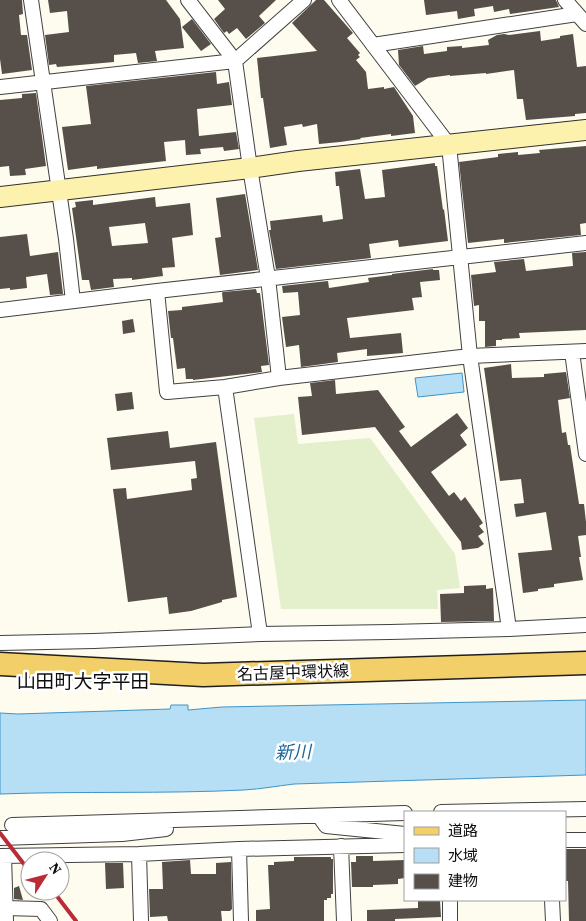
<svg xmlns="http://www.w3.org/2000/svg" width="586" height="921" font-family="'Source Serif 4','Noto Sans JP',serif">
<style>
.pitch{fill:#e4efcb}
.water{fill:#b6def4;stroke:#3f95c8}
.building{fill:#564f4a;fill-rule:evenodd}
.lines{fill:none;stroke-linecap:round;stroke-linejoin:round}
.street-casing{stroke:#414141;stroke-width:16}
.secondary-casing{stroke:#303030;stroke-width:22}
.primary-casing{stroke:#1f1f1f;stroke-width:25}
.street{stroke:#fff;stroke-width:14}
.secondary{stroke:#fcf1ad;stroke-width:20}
.primary{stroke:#f3cf6a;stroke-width:22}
.rail{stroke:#b92b35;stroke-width:4}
.labels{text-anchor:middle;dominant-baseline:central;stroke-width:5;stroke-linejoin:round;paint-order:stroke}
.street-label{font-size:16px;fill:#0e0e0e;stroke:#fff}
.water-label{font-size:18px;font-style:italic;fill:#1b669b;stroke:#fff}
.quarter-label{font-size:19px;fill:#0e0e0e;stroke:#fff}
</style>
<rect width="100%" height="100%" fill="#fefbef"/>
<path class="pitch" d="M294 414 298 444 370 438 455 554 460 588 437 590 438 609H281L254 418Z"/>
<path class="water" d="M462 373 464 392 418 397 415 378Z
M586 700V775L294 784C277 786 261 789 244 790 163 794 81 791 0 794V713L18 714 170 709 171 705H188V710L222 707Z"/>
<path class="building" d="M0 0H22L23 14 19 15 21 35H27L32 70 2 74 0 59Z
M48 0H166L180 19 184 48 155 51 157 61 138 63 136 53 114 55V62L57 67 56 64 49 65 45 35 69 32 67 11 50 13Z
M218 0H276L259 16 265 23 246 39 237 28 229 34 227 31 224 33 214 19 225 9Z
M316 0H324L353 33 347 38 360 53 358 55 360 57 356 60 366 72 368 89 384 87V89L394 87 413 116 415 133 391 136V134L360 138 361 139 340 142 319 144 317 124 303 127 302 124 284 127 287 145 270 148 263 98H261L257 58 317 51 292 23Z
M424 0H556L559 7 510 14 509 9 494 12 493 6 474 9 475 16 458 19 457 11 426 15Z
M192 19 211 44 201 51 182 27Z
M540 31 541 41 560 38V36L573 34 577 67 586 66V113L575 114V116L526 120 523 99H517L514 70 486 74V73L450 76V75L428 78 415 86 399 65 398 50 423 46 424 54 447 51V47L462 46V48L489 45 488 40 497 35 504 34 509 35Z
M216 72 217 84 229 82 232 105 197 109 199 136 236 132 239 149 224 151 223 147 200 149 201 154 186 155 185 140 164 142 166 161 97 169V166L68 170 62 127 91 124 86 86Z
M36 93 46 166 25 169 26 175 10 176 9 166 0 167V100L22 98V94Z
M586 146V223L580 224 581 235 504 243V239L468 243 459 162 498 157V154L518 152V155L540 153 539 150Z
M435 163V166H437L443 210 444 209 448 241 399 247 398 240 369 244 371 258 276 269 269 230H271L270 221 322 215 323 222 343 219 339 186H336L335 172 360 169 365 199 385 197 382 170Z
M245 194 258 270 220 275 215 238 221 237 216 198Z
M155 197 156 207 190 203 193 235 172 238 175 267 162 268 163 276 132 280V278L113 279 114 287 91 290 89 280H82L72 208 76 207 75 202 93 200V205ZM145 223 148 243 112 246 109 227Z
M27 234 30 256 58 252 63 294 50 295 47 274 26 277 27 288 10 290V288L0 289V237Z
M586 252V330L519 333 520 338 502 339V340H496V346L485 347V321H479V305L474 306 471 275 496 272 494 262 524 259 526 271 573 266 572 253Z
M433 269V270H439L440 280 420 282 422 297 412 298 414 310 347 318 350 338 401 333 403 353 367 356V349L337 353 338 362 301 367 299 345 286 347 282 317 300 315 298 292 283 293 282 286 328 281 329 288 369 282 368 278 392 275V274Z
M256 289 257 293H260L269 365 261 366 262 372 193 380V379H186L185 368 177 369 173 338H171L168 311 182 310V307L223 302 222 293 223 292Z
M133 319 135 332 123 334 122 321Z
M511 364 512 378 544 377V374L566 372 570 398 558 400 562 433 566 432 568 445H570L579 504H584L586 522V535L578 536 581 557H579L583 580 554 584V587L538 589V591L523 593 518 553 552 550 546 512 516 517 514 504 524 503 521 479 500 481 484 368Z
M335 380 336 394 378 390 405 427 399 431 411 447 457 413 468 428 460 435 467 445 431 472 449 496 454 492 461 501 465 497 479 517 483 523 479 526 484 532 478 536 484 544 478 548 462 550 461 542 375 427 302 435 298 397 312 396 310 383Z
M132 392 134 409 117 411 115 394Z
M168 431 170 448 216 442 237 597 222 600V602L191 611 169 614 167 597 128 602 113 489 126 488 127 499 192 490 191 479 197 478 195 461 111 470 107 438Z
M486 585V589L493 588 494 621 441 622 440 594 464 593V586Z
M565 849H586V921H569L568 881H565Z
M356 856H373V861L405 860V878L398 879V884L373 885V887H352L351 862H356Z
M294 857H331V859H333V894H331V898H327V900H324V921H256V910L270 909 268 865H274V862L294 861Z
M190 860 191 874H216V863L231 862 232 909 230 911H221L222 921H168L167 916 150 917 149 889H163L162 862Z
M105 863H123L124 888 106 889Z
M19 886 23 900 14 899V888Z
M418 900H440L441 917 395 919V921H367V910L418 908Z"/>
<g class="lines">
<g class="street-casing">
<path id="street" d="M31 0 66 239 73 301
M188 0 235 61 250 168 268 278 279 378
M339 0 449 145 470 356 509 629
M565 0 586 24
M373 45 577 14
M0 87 235 61 304 0
M157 291 167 392 225 387 279 378 470 356 586 351
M0 310 157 291 586 243
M572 352 586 454
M225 387 260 634
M0 643 94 641 260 634 390 632 509 629 586 625
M441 812 586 809
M319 816 326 826 405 834
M12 825 405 813
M0 838 122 834 166 829
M565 840H586
M341 846 344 921
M239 849 241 921
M139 854 141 921
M0 856 139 854 239 849 405 845
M4 856 6 921
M450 900V921
M552 900 553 921
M6 908 41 909 50 921"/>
</g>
<g class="secondary-casing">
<path id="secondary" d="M0 197 250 168 298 161 586 130"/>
</g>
<g class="primary-casing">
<path id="primary" d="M0 664 203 675 586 663"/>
</g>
<use href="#street" class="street"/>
<use href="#secondary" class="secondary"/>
<use href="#primary" class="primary"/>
<path class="rail" d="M0 833 30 872
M53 891 76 921"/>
</g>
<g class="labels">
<g class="street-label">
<text transform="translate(293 672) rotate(-2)">名古屋中環状線</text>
</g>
<g class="water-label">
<text transform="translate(293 752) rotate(-2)">新川</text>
</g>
<g class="quarter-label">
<text x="83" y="681">山田町大字平田</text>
</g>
</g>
<rect x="404" y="811" width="162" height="90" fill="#ffffff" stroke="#9f9f9f"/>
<rect x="414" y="827" width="25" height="8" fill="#f3cf6a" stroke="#9f9f9f"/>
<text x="448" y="836" font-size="15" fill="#0e0e0e">道路</text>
<rect x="414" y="848" width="25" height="15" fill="#b6def4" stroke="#9f9f9f"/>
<text x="448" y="861" font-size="15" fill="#0e0e0e">水域</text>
<rect x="414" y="874" width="25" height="15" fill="#564f4a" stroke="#9f9f9f"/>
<text x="448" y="886" font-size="15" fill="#0e0e0e">建物</text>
<g transform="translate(45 876) rotate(54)"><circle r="24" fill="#ffffff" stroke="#9f9f9f"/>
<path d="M0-4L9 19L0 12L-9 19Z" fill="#b92b35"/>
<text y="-8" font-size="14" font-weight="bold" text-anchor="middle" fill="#0e0e0e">N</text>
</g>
</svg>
